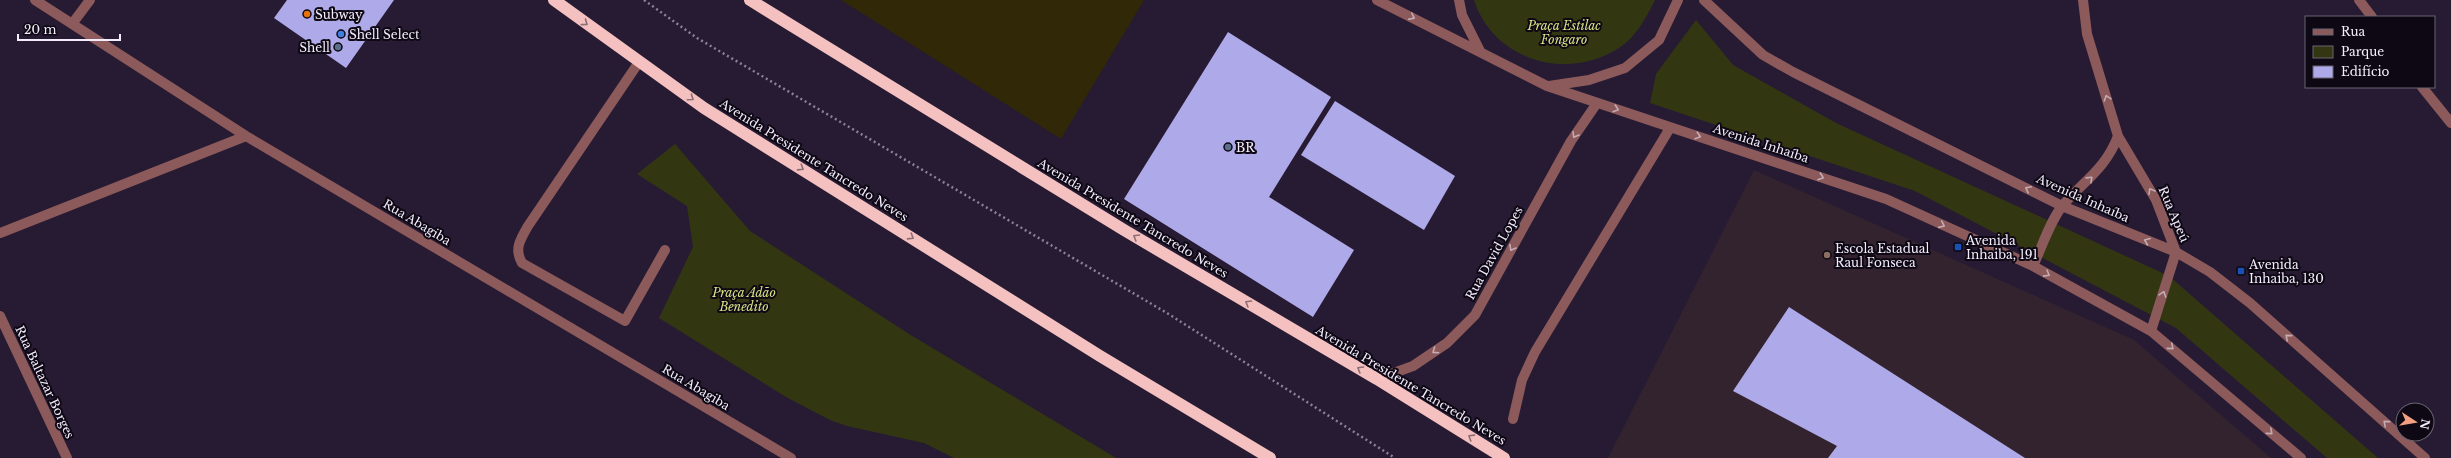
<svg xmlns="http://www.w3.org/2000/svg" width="2451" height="458" font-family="'Libre Baskerville',serif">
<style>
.education{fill:#33232e}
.green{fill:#333711}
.sand{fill:#302807}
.building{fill:#aea9e8}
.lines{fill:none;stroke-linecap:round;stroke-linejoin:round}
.path{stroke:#8b8296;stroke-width:2.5;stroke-dasharray:2 3;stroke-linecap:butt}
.minor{stroke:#8c5a5a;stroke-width:10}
.highway{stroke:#f5c1c0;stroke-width:12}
.oneway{stroke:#c5abb4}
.oneway2{stroke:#8d6e72}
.food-dot{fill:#e8710a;stroke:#0d0813;stroke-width:1.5}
.shop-dot{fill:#3f7fe0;stroke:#0d0813;stroke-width:1.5}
.service-dot{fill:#5c6f8a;stroke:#0d0813;stroke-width:1.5}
.transit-dot{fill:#1a4fb4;stroke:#0d0813;stroke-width:1.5}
.education-dot{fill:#8d6e63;stroke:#0d0813;stroke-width:1.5}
.labels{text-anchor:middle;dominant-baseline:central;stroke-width:4;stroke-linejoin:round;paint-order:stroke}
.poi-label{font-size:12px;fill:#f4edfe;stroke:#0d0813;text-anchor:start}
.park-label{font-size:12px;font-style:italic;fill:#d9e485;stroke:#0d0813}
.street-label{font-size:12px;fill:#f4edfe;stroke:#0d0813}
</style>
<rect width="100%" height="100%" fill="#271b33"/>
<path class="education" d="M1754 170 2134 340 2271 458H1608Z"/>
<path class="green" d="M1474 0H1655C1646 18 1636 37 1619 48 1567 82 1493 60 1474 0Z
M1696 20 1733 65 1836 123 2169 276 2378 458H2327L2176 328 1915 191 1650 103 1656 74Z
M675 144 750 231 909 334 1116 458H954L924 443 847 426 830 420 786 397 659 318 693 247 687 206 637 174Z"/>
<path class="sand" d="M841 0H1144L1061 139Z"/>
<path class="building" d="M287 0H394L346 68 274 18Z
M1228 32 1331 97 1269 197 1354 250 1313 317 1124 199Z
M1335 101 1455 176 1424 230 1301 155Z
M1789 307 2025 458H1828L1837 446 1733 391Z"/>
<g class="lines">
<path class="path" d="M644 0 697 38 1167 313 1395 458"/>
<path class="minor" d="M35 0 246 136 791 458
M1377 0 1547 86 1886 199 2033 266 2151 331 2301 458
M1459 0 1462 15 1480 51
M1704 0 1763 55 1793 72 2062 206 2176 252 2210 272 2250 303 2425 458
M2083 0 2087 34 2118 136 2156 200 2176 252 2151 331
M2359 0 2372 17
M72 24 90 0
M639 62 528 226C520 240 514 249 522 263L625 321 665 250
M1549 86 1589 80 1625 68 1659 40 1678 0
M2422 87 2451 123
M0 233 246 136
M2033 266C2042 247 2050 221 2063 205 2085 180 2106 168 2118 136
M0 316 67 458
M1377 379 1413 366 1447 343 1475 315 1571 141 1597 103
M1513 419 1522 380 1535 352 1670 128"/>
<path class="highway" d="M554 0 704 108 1100 356 1270 458
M750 0 1124 230 1377 379 1504 458"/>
</g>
<defs><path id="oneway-chevron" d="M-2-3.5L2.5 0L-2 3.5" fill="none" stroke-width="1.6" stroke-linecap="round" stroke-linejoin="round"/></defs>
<g class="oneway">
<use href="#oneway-chevron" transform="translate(1412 17) rotate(26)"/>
<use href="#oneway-chevron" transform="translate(2107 98) rotate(-107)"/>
<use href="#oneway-chevron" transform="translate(1616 109) rotate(19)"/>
<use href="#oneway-chevron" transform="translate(1575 135) rotate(121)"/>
<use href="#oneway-chevron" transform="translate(1698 136) rotate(17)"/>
<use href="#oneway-chevron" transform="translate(1821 177) rotate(19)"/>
<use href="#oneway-chevron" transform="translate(2090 179) rotate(-44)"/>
<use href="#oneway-chevron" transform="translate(2028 189) rotate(-153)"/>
<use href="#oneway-chevron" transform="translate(2151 191) rotate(-120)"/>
<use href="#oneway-chevron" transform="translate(1942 225) rotate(24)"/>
<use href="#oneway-chevron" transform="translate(2147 241) rotate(-158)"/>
<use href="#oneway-chevron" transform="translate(1512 248) rotate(119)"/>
<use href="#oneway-chevron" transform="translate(2047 274) rotate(29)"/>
<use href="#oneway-chevron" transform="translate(2163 294) rotate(-72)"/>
<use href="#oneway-chevron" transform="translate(2288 337) rotate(-139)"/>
<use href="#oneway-chevron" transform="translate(2171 347) rotate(40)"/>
<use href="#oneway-chevron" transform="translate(1435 351) rotate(146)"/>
<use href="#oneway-chevron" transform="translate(2386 423) rotate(-139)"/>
<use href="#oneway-chevron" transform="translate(2270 432) rotate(41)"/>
</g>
<g class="oneway2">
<use href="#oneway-chevron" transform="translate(585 23) rotate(36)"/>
<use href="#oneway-chevron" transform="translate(691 98) rotate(35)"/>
<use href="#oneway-chevron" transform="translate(801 168) rotate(32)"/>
<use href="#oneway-chevron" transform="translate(911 237) rotate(32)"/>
<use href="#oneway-chevron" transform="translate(1136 237) rotate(-149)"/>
<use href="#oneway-chevron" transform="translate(1248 303) rotate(-149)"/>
<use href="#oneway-chevron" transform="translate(1360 369) rotate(-149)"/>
<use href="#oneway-chevron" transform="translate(1471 437) rotate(-148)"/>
</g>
<circle class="food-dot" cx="307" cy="14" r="4"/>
<circle class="shop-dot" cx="341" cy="34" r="4"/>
<g class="service-dot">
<circle cx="338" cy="47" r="4"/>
<circle cx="1228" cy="147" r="4"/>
</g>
<g class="transit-dot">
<rect x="1954" y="243" width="8" height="8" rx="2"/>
<rect x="2237" y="267" width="8" height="8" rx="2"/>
</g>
<circle class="education-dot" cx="1827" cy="255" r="4"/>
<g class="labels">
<g class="poi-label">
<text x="315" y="14">Subway</text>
<text x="349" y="34">Shell Select</text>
<text x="330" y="47" text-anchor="end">Shell</text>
<text x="1236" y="147">BR</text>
<text x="1966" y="240">Avenida<tspan x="1966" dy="14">Inhaiba, 191</tspan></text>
<text x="1835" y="248">Escola Estadual<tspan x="1835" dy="14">Raul Fonseca</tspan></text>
<text x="2249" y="264">Avenida<tspan x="2249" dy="14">Inhaiba, 130</tspan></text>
</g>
<g class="park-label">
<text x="1564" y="25">Praça Estilac<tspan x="1564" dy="14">Fongaro</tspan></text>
<text x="744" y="292">Praça Adão<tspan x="744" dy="14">Benedito</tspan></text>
</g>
<g class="street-label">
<text transform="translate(1761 143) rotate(18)">Avenida Inhaíba</text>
<text transform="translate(814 160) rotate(32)">Avenida Presidente Tancredo Neves</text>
<text transform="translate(2083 198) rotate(24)">Avenida Inhaíba</text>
<text transform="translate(2174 214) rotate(67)">Rua Apeú</text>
<text transform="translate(1133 218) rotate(31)">Avenida Presidente Tancredo Neves</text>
<text transform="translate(417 222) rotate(31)">Rua Abagiba</text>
<text transform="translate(1494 253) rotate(-61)">Rua David Lopes</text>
<text transform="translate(45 382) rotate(65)">Rua Baltazar Borges</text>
<text transform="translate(1411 385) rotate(31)">Avenida Presidente Tancredo Neves</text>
<text transform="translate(696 387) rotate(31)">Rua Abagiba</text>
</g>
</g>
<rect x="2305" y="16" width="130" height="72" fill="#0d0813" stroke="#696471"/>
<rect x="2313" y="29" width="20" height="6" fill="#8c5a5a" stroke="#696471"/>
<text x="2341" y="36" font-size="12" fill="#f4edfe">Rua</text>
<rect x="2313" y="46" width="20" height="12" fill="#333711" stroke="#696471"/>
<text x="2341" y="56" font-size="12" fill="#f4edfe">Parque</text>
<rect x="2313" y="66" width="20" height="12" fill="#aea9e8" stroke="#696471"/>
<text x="2341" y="76" font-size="12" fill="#f4edfe">Edifício</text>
<g transform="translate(2415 422) rotate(102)"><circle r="19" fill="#0d0813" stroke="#696471"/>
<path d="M0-3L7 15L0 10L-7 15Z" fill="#f39f82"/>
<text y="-6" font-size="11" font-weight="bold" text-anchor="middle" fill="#f4edfe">N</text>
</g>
<path d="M18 34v6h102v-6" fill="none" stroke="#f4edfe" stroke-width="2"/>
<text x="24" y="34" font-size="12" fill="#f4edfe" stroke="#0d0813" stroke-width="3" paint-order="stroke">20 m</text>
</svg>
